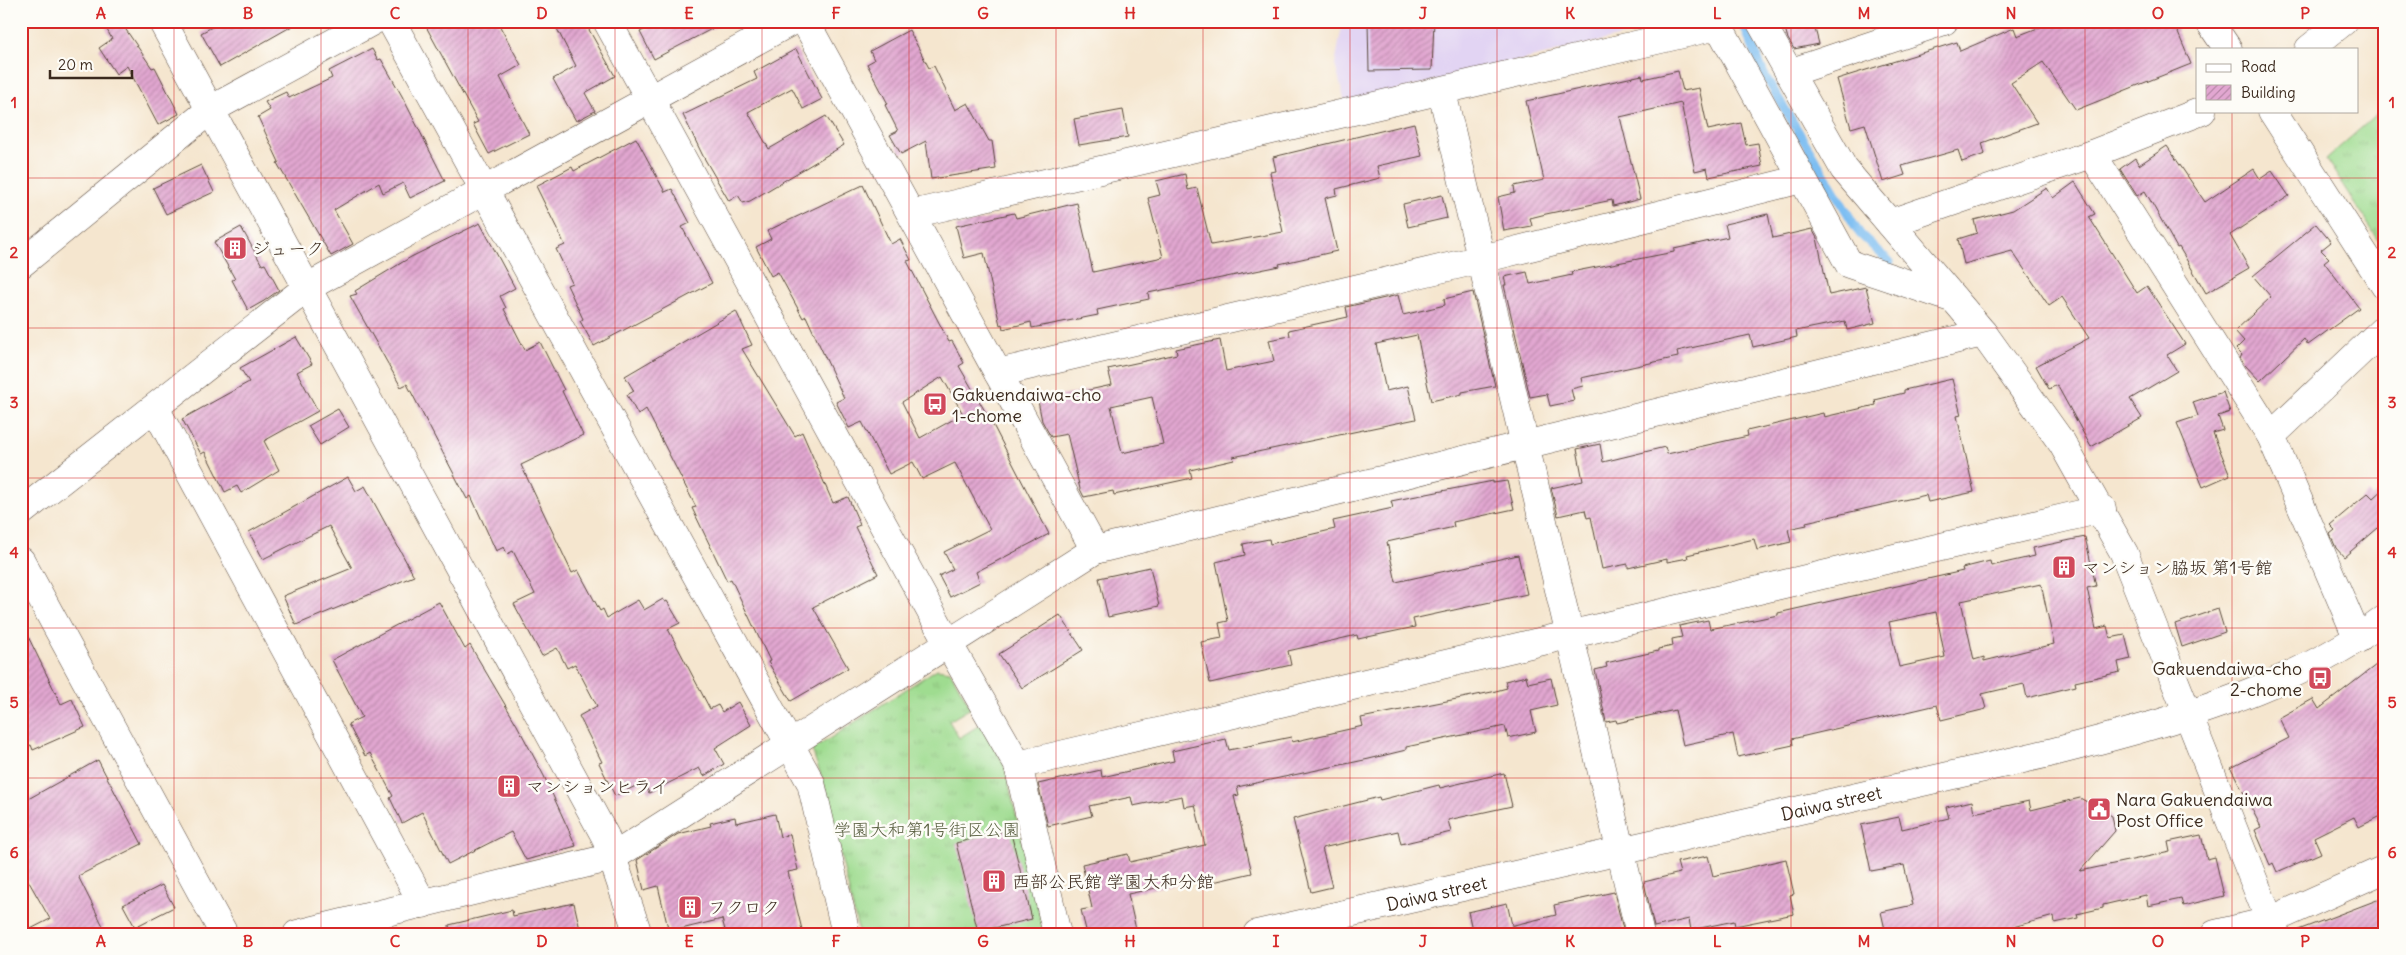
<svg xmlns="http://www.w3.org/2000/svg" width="2406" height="955" font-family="Delius,'Klee One',sans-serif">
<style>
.built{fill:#e2d4f3}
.grass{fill:url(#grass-tufts);stroke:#6d8357}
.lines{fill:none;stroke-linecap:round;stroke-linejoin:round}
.stream{stroke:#7dbef2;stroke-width:9}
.building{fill:url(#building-hatch);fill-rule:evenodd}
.minor-casing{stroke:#574639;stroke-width:29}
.minor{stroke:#fff;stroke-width:28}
.grid{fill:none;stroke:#d62828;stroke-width:1;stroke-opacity:0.55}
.labels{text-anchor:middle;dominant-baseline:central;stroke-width:5;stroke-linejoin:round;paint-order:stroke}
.poi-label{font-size:18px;fill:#3b2a1e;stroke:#fdfcf7;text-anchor:start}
.street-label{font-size:18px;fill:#3b2a1e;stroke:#fdfcf7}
.park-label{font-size:18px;fill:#595f40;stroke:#fdfcf7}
.neatline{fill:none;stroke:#d62828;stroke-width:2}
.grid-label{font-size:16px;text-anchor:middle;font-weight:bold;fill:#d62828}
</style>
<defs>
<pattern id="grass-tufts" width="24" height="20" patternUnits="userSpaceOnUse" patternTransform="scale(1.25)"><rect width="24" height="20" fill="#9fdc90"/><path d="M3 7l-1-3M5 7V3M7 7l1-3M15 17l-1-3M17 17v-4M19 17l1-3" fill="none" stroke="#8abd7c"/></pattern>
<pattern id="building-hatch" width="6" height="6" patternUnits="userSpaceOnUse" patternTransform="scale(1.25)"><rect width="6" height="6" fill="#e2a7d1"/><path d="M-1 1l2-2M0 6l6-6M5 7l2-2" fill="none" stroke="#b888a9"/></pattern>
</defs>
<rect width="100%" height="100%" fill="#fdfcf7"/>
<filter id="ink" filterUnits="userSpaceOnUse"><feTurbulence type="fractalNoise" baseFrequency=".02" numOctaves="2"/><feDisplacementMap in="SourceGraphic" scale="10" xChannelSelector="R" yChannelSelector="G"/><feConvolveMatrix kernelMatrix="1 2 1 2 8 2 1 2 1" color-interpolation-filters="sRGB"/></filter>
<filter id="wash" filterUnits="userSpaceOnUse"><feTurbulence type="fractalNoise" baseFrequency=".0096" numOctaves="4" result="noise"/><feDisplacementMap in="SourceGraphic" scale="20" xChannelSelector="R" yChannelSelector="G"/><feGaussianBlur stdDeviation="1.12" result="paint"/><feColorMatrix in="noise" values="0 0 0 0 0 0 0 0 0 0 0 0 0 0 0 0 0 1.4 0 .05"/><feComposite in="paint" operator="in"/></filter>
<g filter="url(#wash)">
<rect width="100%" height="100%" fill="#f5e6cf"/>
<path class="built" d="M1343 21H1683L1345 103 1335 64Z"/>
<path class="grass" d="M2385 107V250L2326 159Z
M937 669 950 671 971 708 949 721 959 738 981 724 1004 764 1044 934H859L824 784 812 750Z"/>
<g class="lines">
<path class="stream" d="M1742 21 1764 74 1860 234 1890 262"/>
</g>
<g id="blocks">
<path class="building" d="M117 21H120L152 68 155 67 179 114 158 125 127 66 116 74 99 48 112 39 106 28Z
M223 21H301L220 67 201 33Z
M423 21H497L521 65 500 77 529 134 489 154 473 124 478 122Z
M553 21H584L615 76 585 93 595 111 576 121 553 79 576 66Z
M661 21H727L654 59 640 32Z
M1368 21H1434L1432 70 1369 71Z
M1783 21H1813L1819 44 1794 49 1788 39Z
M2056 21H2173L2191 64 2076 110 2043 62 2011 83 2037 123 1982 143 1985 154 1962 162 1958 150 1902 166 1905 175 1883 182 1865 124 1851 128 1837 79 1957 42 1960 51 2014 28 2017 36Z
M909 30 929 68 934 66 955 110 968 103 989 141H992L996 169 931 179 926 141 901 154 890 135 898 131 885 105 888 104 867 64 874 60 870 51Z
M372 49 378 60 381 59 402 96 445 181 410 198 403 183 383 193 379 183 334 210 353 244 331 256 277 163 279 162 258 117 270 110 265 102 286 92 289 98 332 78 329 71Z
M796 49 822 99 803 109 792 88 748 112 769 149 826 116 844 145 750 201 743 203 738 195 729 201 703 156 683 115 757 79 754 72Z
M1678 71 1683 91 1699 88 1708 130 1741 123 1746 145 1758 143 1762 166 1709 177 1707 168 1695 171 1681 103 1620 117 1640 199 1613 206 1612 200 1546 214 1530 218 1532 226 1504 231 1498 197 1515 193 1514 186 1544 180 1526 101 1642 75 1643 79Z
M1123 110 1128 137 1079 145 1074 119Z
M1414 123 1422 156 1377 166 1380 178 1336 189 1337 195 1325 198 1337 251 1279 264 1280 266 1148 293 1149 299 1097 310 1098 315 1032 328 1031 322 1003 329 1002 324 1000 325 984 253 964 258 956 226 1014 213 1016 218 1077 203 1093 272 1163 257 1148 198 1160 195 1156 181 1185 174 1188 190 1197 188 1211 245 1283 232 1270 172 1276 171 1273 157Z
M636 138 665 192 672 189 690 223 682 227 712 283 594 346 580 321 583 319 567 285 572 283 556 249 565 245 536 186 572 167 574 171Z
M2167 146 2205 202 2254 169 2260 179 2272 171 2289 196 2230 235 2249 268 2206 293 2179 247 2177 248 2145 191 2137 196 2120 169 2135 158 2139 165Z
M201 165 214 192 166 214 153 188Z
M2075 182 2095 214 2089 217 2137 293 2147 286 2185 344 2167 355 2177 371 2130 399 2142 418 2091 447 2057 385 2049 389 2036 366 2089 338 2062 297 2049 306 2012 251 1964 264 1958 239 1977 233 1974 220 2013 210 2047 188 2053 198Z
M863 185 891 244 900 239 911 260 907 261 949 342 952 341 964 363 959 366 993 425 1049 534 976 572 980 582 950 597 939 576 953 569 944 552 990 529 955 463 922 479 913 462 889 474 862 422 849 428 836 402 844 398 806 316 803 318 778 272 771 276 756 247 771 239 767 231ZM942 377 963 414 920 438 902 402Z
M1442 195 1447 218 1408 227 1403 204Z
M1768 214 1773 238 1812 229 1817 238 1829 295 1866 287 1875 323 1847 330 1845 321 1796 331 1797 337 1753 347 1750 335 1677 351 1678 357 1581 378 1583 386 1571 389 1574 401 1550 406 1547 394 1530 397 1504 285H1506L1504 277 1527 272 1530 284 1572 275 1571 272 1674 252V249L1728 237 1725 224Z
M480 223 515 288 500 296 506 308 504 309 525 350 540 342 564 390 562 391 583 435 521 465 572 573 578 570 600 611 603 609 607 618 638 600 644 610 663 599 665 602 667 601 680 623 668 629 710 709 718 705 722 712 738 702 751 725 715 748 724 764 704 776 699 768 649 793 644 782 615 796 599 763 602 762 579 716 597 706 575 664 567 668 557 648 542 656 514 604 535 594 513 551 507 554 504 547 496 551 471 496 467 499 407 384 401 387 350 296 357 294 355 291 411 257Z
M2316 224 2331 242 2321 250 2329 258 2324 262 2359 308 2308 345 2304 339 2260 381 2244 364 2240 358 2242 355 2236 349 2244 341 2235 331 2271 297 2253 276Z
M241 227 262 265 265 264 279 290 264 301 248 310 232 280 235 279 214 242Z
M1473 292 1495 386 1462 392V394L1431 401 1417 335 1376 344 1386 391 1408 386 1416 419 1233 457 1234 460 1190 470 1192 478 1114 495 1113 491 1084 497 1080 489 1067 434 1051 437 1042 421 1038 401 1112 385 1108 369 1177 354 1176 349 1220 340 1226 371 1274 361 1269 340 1290 336 1289 330 1348 317 1346 307 1398 295 1403 315 1445 305 1444 299ZM1152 397 1163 444 1122 453 1111 406Z
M736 311 752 345 742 349 795 436 802 432 833 503 848 497 860 525 855 527 878 574 813 607 848 668 791 701 768 662 770 661 731 579 727 581 692 508 696 507 646 409 638 415 627 395 634 391 625 376Z
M296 337 312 364 297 372 318 411 264 441 279 470 241 493 237 486 225 492 205 452 201 454 182 419 249 382 240 368Z
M1952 379 1961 415 1957 416 1974 492 1928 502 1926 495 1806 522 1807 525 1788 529 1791 542 1757 550 1754 539 1687 555 1688 558 1667 562V559L1628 568V564L1602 569 1591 517 1587 518 1585 510 1558 516 1551 488 1583 481 1577 449 1600 444 1603 462 1665 447 1667 454 1748 436 1747 431 1823 413 1824 417 1876 405 1875 400 1904 393V390Z
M2223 392 2230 412 2218 416 2223 430 2213 433 2230 475 2203 487 2177 423 2198 416 2193 402Z
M338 409 349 427 320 445 308 426Z
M348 477 356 491 365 486 414 576 296 625 283 596 352 568 329 526 263 559 249 532Z
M1493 481V483L1507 481 1514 509 1453 522 1454 527 1387 542 1396 582 1518 555 1527 594 1413 619 1415 627 1358 639 1357 635 1288 651 1291 665 1210 683 1201 642 1222 638 1219 623 1228 621 1216 562 1245 555 1243 544 1269 539 1270 544 1335 529 1333 521 1393 508 1391 501Z
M2385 487V522L2344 557 2336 548 2330 534 2335 530 2330 525 2368 493 2373 498Z
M2085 537 2096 586 2087 588 2096 629 2107 626 2110 638 2125 635 2131 659 2118 662 2120 672 2075 682 2076 686 2027 698 2024 684 1982 694 1986 709 1941 720 1937 705 1792 739 1793 745 1738 757 1733 734 1683 745 1675 710 1617 723 1616 720 1606 722 1595 670 1607 667 1606 663 1658 651V649L1673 646 1672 639 1682 637 1679 626 1708 620 1710 629 1778 615V613L1963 571 1962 568 1990 561 1991 566 2035 556 2033 548ZM2041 584 2054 644 1984 661V657L1974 660 1961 601ZM1936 612 1945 657 1899 667 1889 622Z
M1150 567 1159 606 1108 617 1099 578Z
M439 602 465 649 470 645 517 725 544 776 576 846 526 860 511 832 448 864 422 812 402 823 390 798 393 796 370 753 365 756 348 724 362 717 332 660Z
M2218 609 2225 632 2182 647 2175 624Z
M1060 615 1083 650 1022 688 999 654Z
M21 622 61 704 72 699 85 727 33 750 31 745 21 748Z
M2385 658V814L2359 827 2354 817 2314 837 2321 853 2277 872 2273 863 2270 865 2255 830 2261 827 2231 768 2289 738 2279 718 2313 699 2319 709Z
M1526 676 1528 683 1551 678 1557 705 1531 711 1536 732 1508 738 1505 726 1406 747V750L1369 759 1237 787 1239 795 1234 796 1252 873 1213 882 1212 876 1128 894 1137 934H1087L1081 910 1092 908 1082 864 1128 854 1130 862 1205 845 1195 805 1184 807 1182 796 1133 806 1131 797 1089 806 1092 816 1048 826 1038 784 1101 770 1102 777 1174 761 1172 751 1226 739 1229 750 1291 737 1292 742 1363 726 1361 718 1492 692 1507 688 1505 681Z
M98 760 142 844 78 876 104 928 91 934H21L50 919 21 868V803Z
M1504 773 1512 806 1448 820 1451 832 1401 844 1398 831 1322 848 1332 887 1311 892 1293 819 1379 797 1380 800 1439 785 1440 788Z
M2080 798 2112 816 2115 831 2080 871 2170 852 2168 842 2201 835 2207 859 2215 857 2224 896 2183 906 2181 899 2148 906 2146 895 2103 905V908L2077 914 2078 918 2055 923 2054 916 1987 934H1886L1881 912 1913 905 1904 865 1871 871 1861 825 1899 817 1902 829 1949 818 1946 807 1972 801 1974 813 2029 801 2031 810Z
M775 814 780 837 790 834 798 870 788 872 803 934H726L722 919 669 932 658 886 644 890 637 860 678 834 711 826 710 823 735 817 736 823Z
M1010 829 1032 919 978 932 956 843Z
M1708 856 1713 876 1786 859 1794 894 1790 895 1794 914 1735 926 1734 921 1691 930 1689 919 1654 927 1644 882 1680 873 1677 862Z
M162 885 174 907 135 927 123 905Z
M1614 892 1624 933 1515 934 1514 925 1556 915 1554 905Z
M2385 897V934H2293V932Z
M574 903 581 934H450L449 925 512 910 513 916Z
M1507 903 1514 934H1473L1468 912Z"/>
</g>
</g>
<g filter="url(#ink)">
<use href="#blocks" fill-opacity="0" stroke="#574639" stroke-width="1"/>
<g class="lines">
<g class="minor-casing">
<g id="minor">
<path d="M162 21 605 836 638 934"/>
<path d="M391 21 811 783 846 934"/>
<path d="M607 21 948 643 1018 765 1057 934"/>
<path d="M805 21 1095 550"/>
<path d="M1716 21 1849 264 1954 299"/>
<path d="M1760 21 1844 169 1983 333 2062 443 2124 553 2275 934"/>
<path d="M2209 21 2228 49"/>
<path d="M2309 49 2344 21"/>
<path d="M1789 73 1944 21"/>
<path d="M1442 92 1640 934"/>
<path d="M2272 111 2385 286"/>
<path d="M2092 154 2271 436 2358 639"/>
<path d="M912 214 1717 26"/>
<path d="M1890 223 2092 154 2202 111"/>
<path d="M21 264 210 110 373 21"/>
<path d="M998 373 1482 259 1802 179"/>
<path d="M155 408 423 904"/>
<path d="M2271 436 2385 328"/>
<path d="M21 512 308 287 792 21"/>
<path d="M21 561 224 934"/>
<path d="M1018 765 2102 509"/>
<path d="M297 934 613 857 1095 550 1983 333"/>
<path id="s1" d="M1257 934 2049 753C2163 724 2290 691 2385 619"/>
<path d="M2215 934 2269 921 2385 869"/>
</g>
</g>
<use href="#minor" class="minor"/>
</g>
</g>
<path class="grid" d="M174 21V934M321 21V934M468 21V934M615 21V934M762 21V934M909 21V934M1056 21V934M1203 21V934M1350 21V934M1497 21V934M1644 21V934M1791 21V934M1938 21V934M2085 21V934M2232 21V49M2232 111V934M21 178H2385M21 328H2385M21 478H2385M21 628H2385M21 778H2385"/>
<defs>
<g id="building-square" transform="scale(1.25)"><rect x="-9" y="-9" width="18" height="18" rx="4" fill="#d1495b" stroke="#fdfcf7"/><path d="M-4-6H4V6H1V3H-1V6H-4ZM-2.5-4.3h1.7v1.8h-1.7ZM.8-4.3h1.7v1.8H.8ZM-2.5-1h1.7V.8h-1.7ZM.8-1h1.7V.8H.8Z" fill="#fff"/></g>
<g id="bus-square" transform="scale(1.25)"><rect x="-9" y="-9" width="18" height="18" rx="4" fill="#d1495b" stroke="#fdfcf7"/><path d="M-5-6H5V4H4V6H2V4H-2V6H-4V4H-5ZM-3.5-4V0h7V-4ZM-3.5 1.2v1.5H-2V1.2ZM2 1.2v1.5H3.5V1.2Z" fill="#fff"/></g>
<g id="civic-square" transform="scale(1.25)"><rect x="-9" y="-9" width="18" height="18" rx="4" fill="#d1495b" stroke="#fdfcf7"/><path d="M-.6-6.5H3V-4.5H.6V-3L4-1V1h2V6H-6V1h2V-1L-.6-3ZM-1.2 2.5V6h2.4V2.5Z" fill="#fff"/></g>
</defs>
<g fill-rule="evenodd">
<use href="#building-square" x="235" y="248"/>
<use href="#bus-square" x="935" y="404"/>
<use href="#building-square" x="2064" y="567"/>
<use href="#bus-square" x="2320" y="678"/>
<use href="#building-square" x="509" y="786"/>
<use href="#civic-square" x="2099" y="809"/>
<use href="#building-square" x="994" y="881"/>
<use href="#building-square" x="690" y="907"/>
</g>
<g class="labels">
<g class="poi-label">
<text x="252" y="248">ジューク</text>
<text x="952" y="394">Gakuendaiwa-cho<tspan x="952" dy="21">1-chome</tspan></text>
<text x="2082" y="567">マンション脇坂 第1号館</text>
<text x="2302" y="668" text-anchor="end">Gakuendaiwa-cho<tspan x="2302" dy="21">2-chome</tspan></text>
<text x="526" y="786">マンションヒライ</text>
<text x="2116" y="799">Nara Gakuendaiwa<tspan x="2116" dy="21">Post Office</tspan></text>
<text x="1012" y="881">西部公民館 学園大和分館</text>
<text x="708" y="907">フクロク</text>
</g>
<g class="street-label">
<text stroke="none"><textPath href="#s1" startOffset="589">Daiwa street</textPath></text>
<text stroke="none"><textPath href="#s1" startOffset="184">Daiwa street</textPath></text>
</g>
<g class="park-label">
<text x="927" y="829">学園大和第1号街区公園</text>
</g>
</g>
<rect width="2406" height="955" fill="none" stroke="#fdfcf7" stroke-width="55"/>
<rect x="2196" y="48" width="162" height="65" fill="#fdfcf7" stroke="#afa8a0"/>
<rect x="2206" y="64" width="25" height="8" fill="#ffffff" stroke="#afa8a0"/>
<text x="2241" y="72" font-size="15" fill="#3b2a1e">Road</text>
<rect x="2206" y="85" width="25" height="15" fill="url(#building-hatch)" stroke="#afa8a0"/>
<text x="2241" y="98" font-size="15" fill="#3b2a1e">Building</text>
<path d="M50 70v8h82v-8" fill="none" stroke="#3b2a1e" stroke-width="2.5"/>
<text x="58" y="70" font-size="15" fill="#3b2a1e" stroke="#fdfcf7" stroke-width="4" paint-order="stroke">20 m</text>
<rect x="28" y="28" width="2350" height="900" class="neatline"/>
<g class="grid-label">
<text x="101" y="19">A</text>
<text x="248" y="19">B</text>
<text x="395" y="19">C</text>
<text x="542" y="19">D</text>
<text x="689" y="19">E</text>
<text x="836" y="19">F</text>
<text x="983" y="19">G</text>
<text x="1130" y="19">H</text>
<text x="1276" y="19">I</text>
<text x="1423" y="19">J</text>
<text x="1570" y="19">K</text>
<text x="1717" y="19">L</text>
<text x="1864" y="19">M</text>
<text x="2011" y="19">N</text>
<text x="2158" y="19">O</text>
<text x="2305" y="19">P</text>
<text x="14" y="108">1</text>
<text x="2392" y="108">1</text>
<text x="14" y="258">2</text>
<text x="2392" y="258">2</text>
<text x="14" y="408">3</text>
<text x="2392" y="408">3</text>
<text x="14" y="558">4</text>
<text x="2392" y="558">4</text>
<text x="14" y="708">5</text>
<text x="2392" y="708">5</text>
<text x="14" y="858">6</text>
<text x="2392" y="858">6</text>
<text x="101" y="947">A</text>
<text x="248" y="947">B</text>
<text x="395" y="947">C</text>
<text x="542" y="947">D</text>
<text x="689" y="947">E</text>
<text x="836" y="947">F</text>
<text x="983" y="947">G</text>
<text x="1130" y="947">H</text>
<text x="1276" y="947">I</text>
<text x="1423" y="947">J</text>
<text x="1570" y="947">K</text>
<text x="1717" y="947">L</text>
<text x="1864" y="947">M</text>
<text x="2011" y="947">N</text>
<text x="2158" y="947">O</text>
<text x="2305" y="947">P</text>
</g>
</svg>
